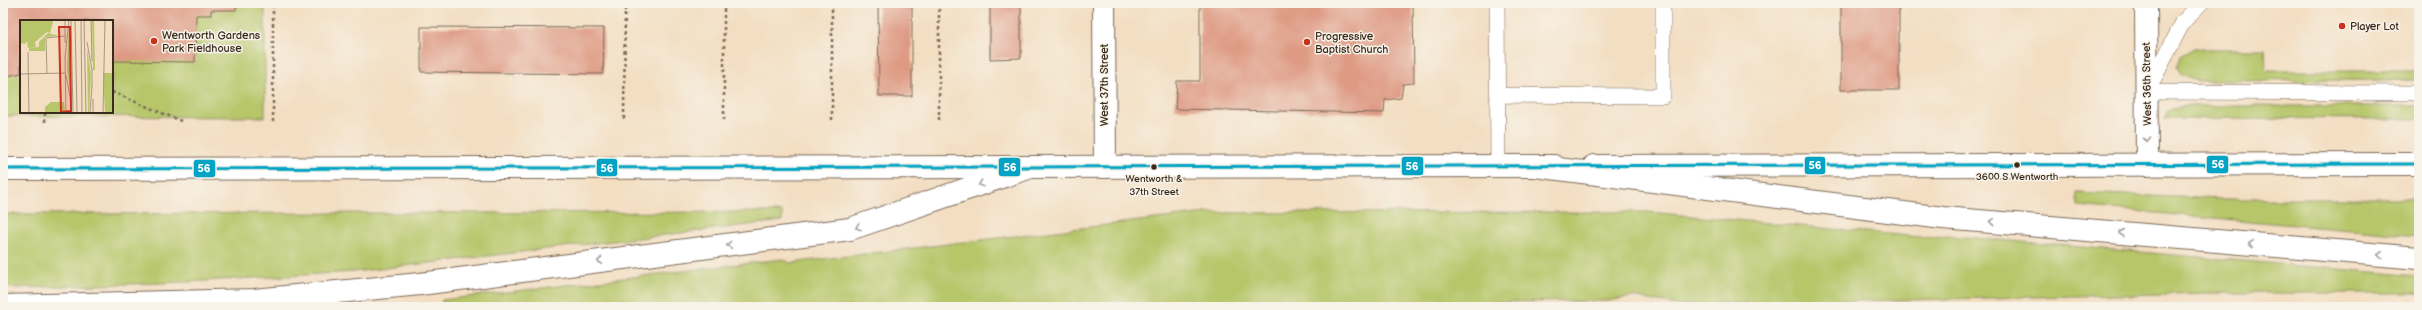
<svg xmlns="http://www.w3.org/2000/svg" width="2422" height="310" font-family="'Balsamiq Sans',sans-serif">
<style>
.green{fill:#b6c669;stroke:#787844;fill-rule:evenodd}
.building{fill:#de9a83}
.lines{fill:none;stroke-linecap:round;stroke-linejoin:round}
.lane-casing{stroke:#7b6957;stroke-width:16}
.street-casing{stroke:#7b6957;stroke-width:24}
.secondary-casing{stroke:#7b6957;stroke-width:24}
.highway-casing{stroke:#7b6957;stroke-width:24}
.path{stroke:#7b6957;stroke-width:2.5;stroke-dasharray:3 3;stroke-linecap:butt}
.lane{stroke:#fff;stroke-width:15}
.street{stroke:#fff;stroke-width:22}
.secondary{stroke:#fff;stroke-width:22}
.highway{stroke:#fff;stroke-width:22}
.bus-1-casing{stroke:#f7f3e8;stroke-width:6}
.bus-1{stroke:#03a3c5;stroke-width:3}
.oneway{stroke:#a79f9a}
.poi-dot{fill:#c8321e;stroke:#f7f3e8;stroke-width:1.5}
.bus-dot{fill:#3b2a1e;stroke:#f7f3e8;stroke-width:1.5}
.labels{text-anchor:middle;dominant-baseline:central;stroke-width:3;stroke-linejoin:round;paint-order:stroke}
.bus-label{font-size:10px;fill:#3b2a1e;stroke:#f7f3e8}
.poi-label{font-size:11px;fill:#3b2a1e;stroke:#f7f3e8;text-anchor:start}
.street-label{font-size:11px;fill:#3b2a1e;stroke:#f7f3e8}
.inset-road{fill:none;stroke:#a99680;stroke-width:1}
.view{fill:#c8321e;fill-opacity:0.15;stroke:#c8321e;stroke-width:2}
.inset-edge{fill:none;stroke:#3b2a1e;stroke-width:2}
.line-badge{stroke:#f7f3e8;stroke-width:1.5}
.badge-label{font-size:11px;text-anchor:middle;font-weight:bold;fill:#fff}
</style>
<rect width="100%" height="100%" fill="#f7f3e8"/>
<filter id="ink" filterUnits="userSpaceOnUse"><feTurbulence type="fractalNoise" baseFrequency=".025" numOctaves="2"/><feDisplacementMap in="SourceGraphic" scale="8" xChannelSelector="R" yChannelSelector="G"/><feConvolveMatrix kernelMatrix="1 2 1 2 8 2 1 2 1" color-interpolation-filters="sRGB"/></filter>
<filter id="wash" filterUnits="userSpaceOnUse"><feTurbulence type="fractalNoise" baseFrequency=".012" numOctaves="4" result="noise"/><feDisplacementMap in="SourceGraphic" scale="16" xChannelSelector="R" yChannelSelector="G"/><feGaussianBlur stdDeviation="0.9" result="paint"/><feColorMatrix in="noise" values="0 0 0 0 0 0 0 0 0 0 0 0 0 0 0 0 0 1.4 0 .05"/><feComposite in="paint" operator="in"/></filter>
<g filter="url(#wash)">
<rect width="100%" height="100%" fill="#f3dec2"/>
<path class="green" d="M3 3H265V117L3 116ZM21 21H112V112H21Z
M2194 49H2265L2266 71H2419V80L2198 81 2181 74 2177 66 2180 57Z
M2183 106H2419V119L2164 118 2168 111Z
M2077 193 2223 199H2419V236L2077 206Z
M782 212V221L353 272 187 282 13 288 3 284V214Z
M1648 212 1920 237 1953 236 2419 276V293H2210L1677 305 1633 297 1606 301 1023 307H442V300L783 259 790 263 1206 213Z"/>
<g id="blocks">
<path class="building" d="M3 3H237L236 10H211V15H196L195 62 112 61V21H21V73L3 77Z
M878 3H912V96H879Z
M990 3H1021V58L990 59Z
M1200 3H1413L1414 83 1403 84 1401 98 1385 100 1384 113 1175 109 1177 81H1200Z
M1841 3H1899V90H1841Z
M421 27 604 28 603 74 421 72Z"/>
</g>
</g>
<g filter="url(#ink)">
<use href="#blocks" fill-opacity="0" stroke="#7b6957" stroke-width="1"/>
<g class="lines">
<g class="lane-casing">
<path id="lane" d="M1497 3 1498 167
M2201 3 2183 22 2147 92 2419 93
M1498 95 1663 96V3"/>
</g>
<g class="street-casing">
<path id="street" d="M1104 3 1105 167
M2146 3 2147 165"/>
</g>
<g class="secondary-casing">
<path id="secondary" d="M1594 166 2419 164
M3 169 1554 166"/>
</g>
<g class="highway-casing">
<path id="highway" d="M1535 166 1943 218 2419 258
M3 306 254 300 420 284 850 229 1031 167"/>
</g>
<path class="path" d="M724 3V120
M273 7 279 3
M112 92 181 121
M624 119 625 3
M832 120V3
M939 120V3
M45 122V112
M273 122V3"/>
<use href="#lane" class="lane"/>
<use href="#street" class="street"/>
<use href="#secondary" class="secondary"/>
<use href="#highway" class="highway"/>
<g class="bus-1-casing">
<path id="bus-1" d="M3 169 2419 164"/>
</g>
<use href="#bus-1" class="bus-1"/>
</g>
<defs><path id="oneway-chevron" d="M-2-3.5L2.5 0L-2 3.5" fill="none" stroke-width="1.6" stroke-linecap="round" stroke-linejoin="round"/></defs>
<g class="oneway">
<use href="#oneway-chevron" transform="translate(2147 140) rotate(90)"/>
<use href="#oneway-chevron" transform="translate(981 184) rotate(161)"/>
<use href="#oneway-chevron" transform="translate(1992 222) rotate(-175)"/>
<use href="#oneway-chevron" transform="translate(858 227) rotate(161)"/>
<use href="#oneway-chevron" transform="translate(2121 233) rotate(-175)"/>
<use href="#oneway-chevron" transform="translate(2251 244) rotate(-175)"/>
<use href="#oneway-chevron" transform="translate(729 245) rotate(173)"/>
<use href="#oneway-chevron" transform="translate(2380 255) rotate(-175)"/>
<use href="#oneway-chevron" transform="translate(600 261) rotate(173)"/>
</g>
</g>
<g class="poi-dot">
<circle cx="2342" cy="26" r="4"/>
<circle cx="154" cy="41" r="4"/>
<circle cx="1307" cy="42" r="4"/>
</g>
<g class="bus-dot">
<circle cx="2017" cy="165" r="3.5"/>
<circle cx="1154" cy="167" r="3.5"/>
</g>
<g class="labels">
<g class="bus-label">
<text x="2017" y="177">3600 S Wentworth</text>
<text x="1154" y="179">Wentworth &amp;<tspan x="1154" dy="13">37th Street</tspan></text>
</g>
<g class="poi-label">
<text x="2350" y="26">Player Lot</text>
<text x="162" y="35">Wentworth Gardens<tspan x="162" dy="13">Park Fieldhouse</tspan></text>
<text x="1315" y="36">Progressive<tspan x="1315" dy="13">Baptist Church</tspan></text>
</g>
<g class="street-label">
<text transform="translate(2147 84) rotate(-91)">West 36th Street</text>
<text transform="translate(1104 85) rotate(-90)">West 37th Street</text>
</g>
</g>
<g transform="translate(20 20)">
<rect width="93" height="93" fill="#f3dec2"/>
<path d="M0 0H33V2L30 13 27 12 15 22 16 27 8 28 7 21 5 24 0 23ZM72 0H74L75 50H73ZM49 5 50 33 51 76 47 49ZM28 13 39 16 25 17V31H9V28L19 27V22ZM67 28 71 55 69 93H68ZM83 53H93V93H85ZM31 82H44L45 93H25V87Z" fill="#b6c669"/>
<path class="inset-road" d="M45 0V23M51 0 53 93M55 0 57 93M61 0 62 93M64 0 66 93M71 0 72 41M67 22 72 50M8 32 9 93M45 37 46 93M45 38 49 0M72 49V67M27 53 26 18 45 16M0 54 46 53M46 55 51 82M73 79V93M70 93 72 66M83 93 85 0"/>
<path class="view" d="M39 7H50L51 91 41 92Z"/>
<rect width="93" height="93" class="inset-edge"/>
</g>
<g class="line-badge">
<rect x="2206" y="155" width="23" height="19" rx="4" fill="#03a3c5"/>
<rect x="1804" y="156" width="22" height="19" rx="4" fill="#03a3c5"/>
<rect x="1401" y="156" width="23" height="20" rx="4" fill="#03a3c5"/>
<rect x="998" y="157" width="23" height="20" rx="4" fill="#03a3c5"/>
<rect x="596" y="158" width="22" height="19" rx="4" fill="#03a3c5"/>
<rect x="193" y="159" width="23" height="19" rx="4" fill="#03a3c5"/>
</g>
<g class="badge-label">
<text x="2218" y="168">56</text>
<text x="1815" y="169">56</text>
<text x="1412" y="170">56</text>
<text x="1010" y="171">56</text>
<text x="607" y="172">56</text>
<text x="204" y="172">56</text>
</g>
<rect width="2422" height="310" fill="none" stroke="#f7f3e8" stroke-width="16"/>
</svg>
